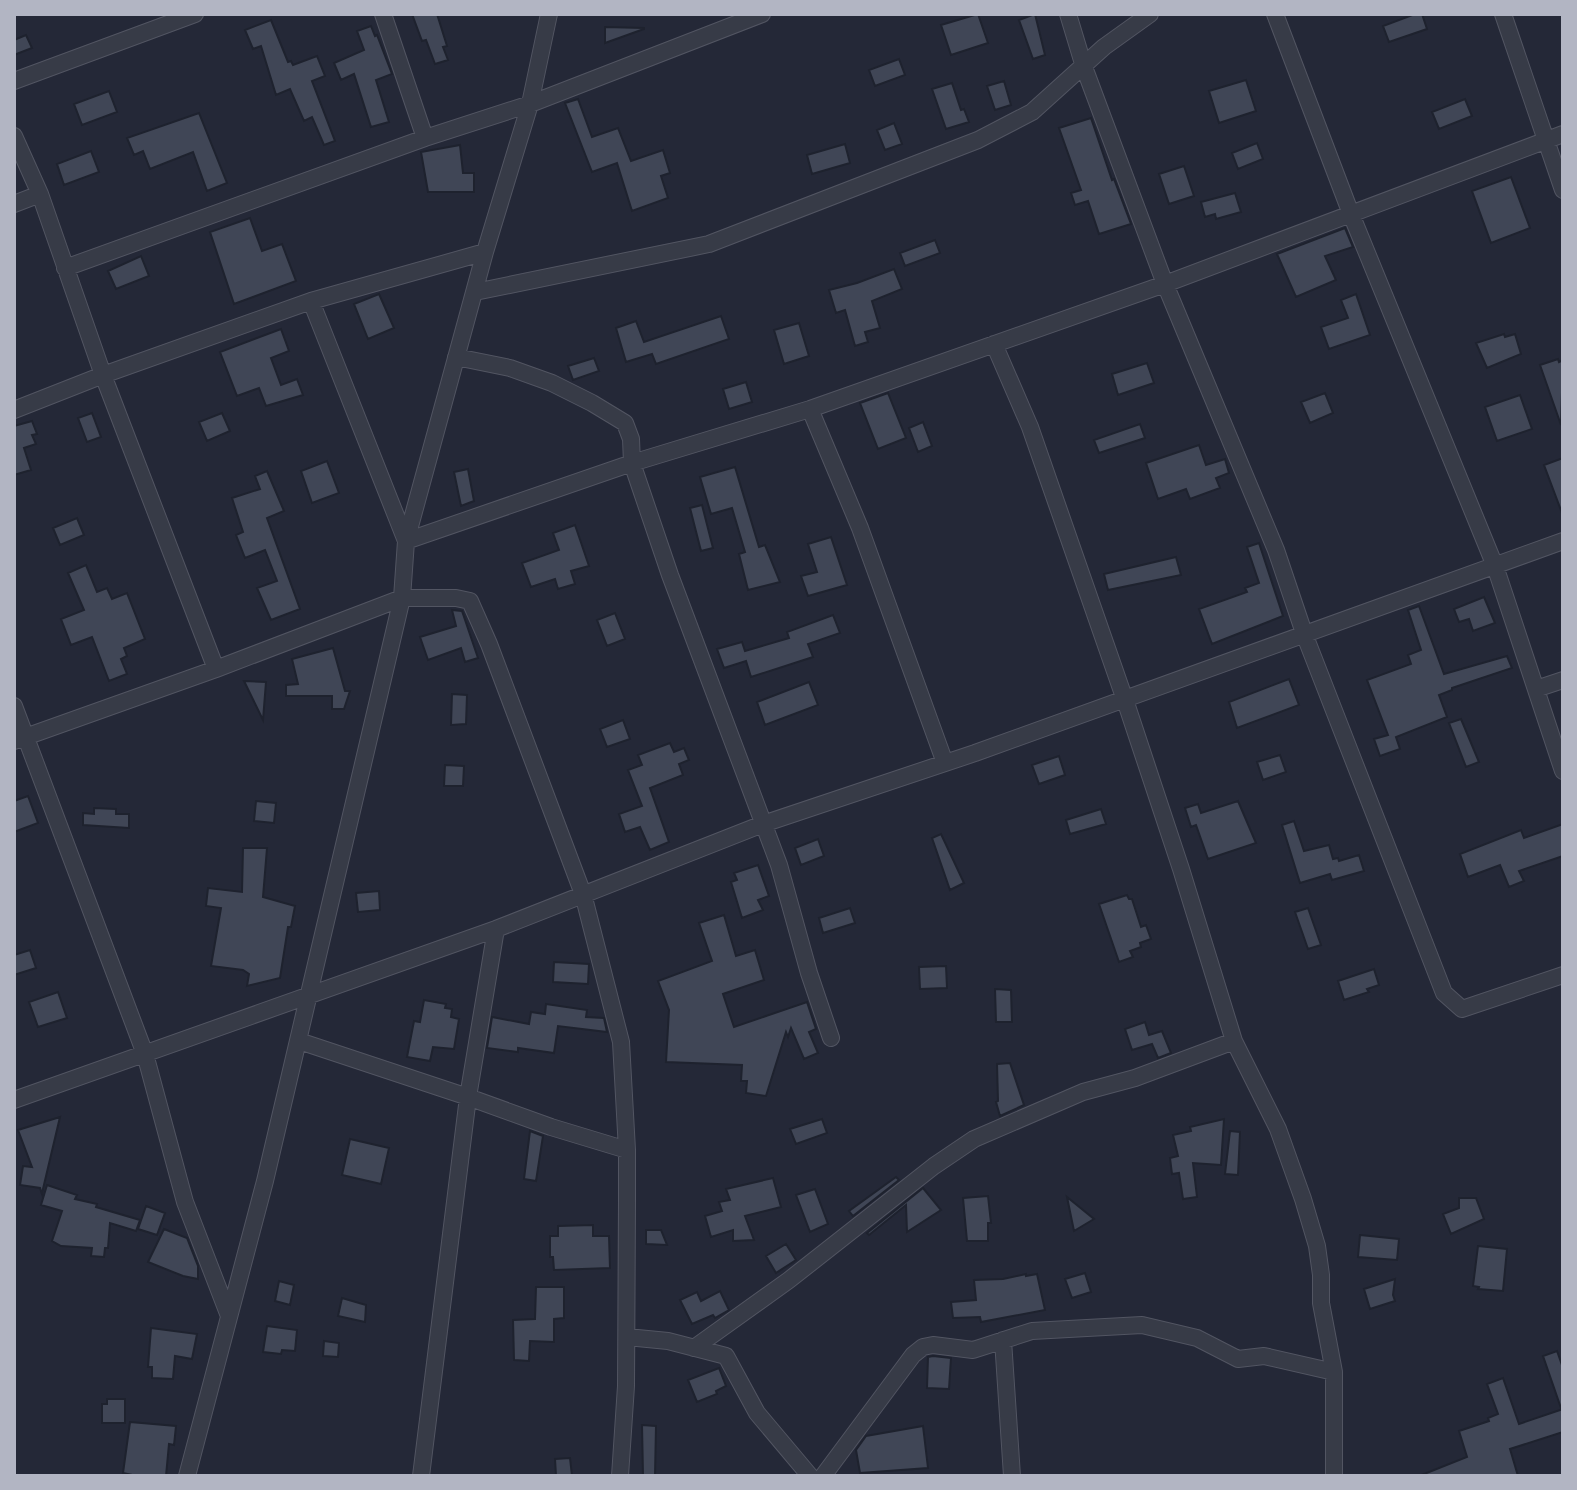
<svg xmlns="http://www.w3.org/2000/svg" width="1577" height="1490" font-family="'Archivo Narrow',sans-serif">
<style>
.building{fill:#404656;stroke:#1e222e;stroke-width:2}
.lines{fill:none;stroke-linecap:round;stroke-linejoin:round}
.street-casing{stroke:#525562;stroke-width:18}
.street{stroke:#373b47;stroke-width:16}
</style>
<rect width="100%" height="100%" fill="#242837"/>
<path class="building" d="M412 14H437L447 46 443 47 448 60 435 64 426 40 422 41Z
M978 14 988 43 951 55 941 25Z
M1035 14 1045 55 1033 59 1019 20Z
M1415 14H1422L1427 29 1389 42 1383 26Z
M271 20 288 62 291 61 293 65 317 56 325 76 312 81 335 141 324 145 312 117 304 121 290 89 276 95 261 46 253 49 245 30Z
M371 26 375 36 377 35 392 74 376 80 389 122 371 127 354 74 341 80 334 63 364 50 357 31Z
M605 27 644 28V29L605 43Z
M26 35 32 48 14 55V40Z
M899 59 905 75 875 86 869 70Z
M1246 80 1256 111 1219 123 1209 91Z
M1004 81 1011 105 995 110 987 86Z
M952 83 961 110 964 109 969 122 946 129 932 89Z
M109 91 117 112 82 125 74 104Z
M578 99 592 137 618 128 631 161 663 150 670 173 661 176 668 198 632 211 617 163 592 172 565 103Z
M1465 99 1472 116 1439 129 1432 112Z
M199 113 227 183 207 191 193 152 150 169 143 151 134 155 127 138Z
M1091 118 1112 180 1114 179 1131 224 1099 234 1088 201 1075 205 1071 193 1081 190 1059 128Z
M894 123 902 144 885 150 877 130Z
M1257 143 1263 159 1238 169 1232 153Z
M845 144 850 163 812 174 807 155Z
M460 145 463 173H474V192H428L421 152Z
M91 151 99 172 64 185 57 164Z
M1184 166 1194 196 1169 204 1159 174Z
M1511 177 1530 228 1491 243 1472 191Z
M1235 193 1241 212 1216 219 1215 214 1205 217 1201 202Z
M250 218 262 251 282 244 296 281 234 304 210 232Z
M1345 228 1353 247 1325 256 1336 280 1296 297 1277 254Z
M935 240 940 253 905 266 900 253Z
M141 256 149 276 116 289 108 271Z
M894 269 902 289 872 301 880 328 865 332 868 342 855 346 845 310 836 313 829 290 857 283Z
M379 294 394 328 368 339 354 304Z
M1356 294 1370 335 1329 349 1321 327 1348 318 1341 300Z
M721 316 729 339 656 364 652 354 626 362 616 328 636 321 644 342Z
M799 323 809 356 784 364 774 330Z
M281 329 289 351 271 358 281 385 297 379 303 395 266 406 259 388 237 396 220 352Z
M1504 334 1505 337 1515 334 1521 354 1487 368 1476 343Z
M594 358 599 371 573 380 568 366Z
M1558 359 1559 362 1563 360 1561 425 1540 365Z
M1147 363 1154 383 1118 395 1112 374Z
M746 382 752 402 729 409 723 389Z
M888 393 906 438 878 449 860 403Z
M1325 393 1333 413 1310 423 1301 402Z
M1520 395 1532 429 1497 441 1485 407Z
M92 413 101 437 87 442 78 418Z
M222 413 230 431 207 441 199 422Z
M32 421 37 434 32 435 36 444 24 448 31 470 14 475V426Z
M923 422 932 446 918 452 909 428Z
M1140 424 1145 438 1099 453 1094 440Z
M1199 445 1206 465 1225 459 1229 473 1216 478 1220 488 1190 499 1186 489 1158 499 1146 463Z
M1563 458V513H1562L1544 465Z
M327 461 339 493 312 503 301 471Z
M735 467 759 547 765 545 780 582 748 590 739 554 745 552 732 508 711 514 700 477Z
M468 469 474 501 461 506 454 472Z
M267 471 284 511 267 518 300 609 271 620 257 588 277 581 265 550 245 558 236 535 243 532 232 498 260 489 255 476Z
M702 505 713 548 701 551 690 508Z
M77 518 84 535 60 545 53 528Z
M575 525 589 566 571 571 575 584 558 589 555 579 531 587 522 563 559 550 553 533Z
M831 537 847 585 808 596 801 576 817 572 808 544Z
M1259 543 1283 616 1212 644 1199 609 1247 592 1245 588 1259 583 1247 547Z
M1176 557 1181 575 1108 590 1104 574Z
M86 565 97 592 107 588 112 599 127 593 145 639 124 648 127 656 121 659 127 674 109 681 92 637 71 645 61 619 84 610 68 573Z
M1484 597 1495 623 1473 631 1469 619 1459 622 1454 609Z
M1419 606 1444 674 1507 656 1512 668 1452 688V690L1439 695 1447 717 1396 737 1400 749 1380 756 1374 739 1388 735 1367 680 1411 664 1408 655 1421 650 1408 610Z
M452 610 462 611 478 658 465 662 461 648 428 660 420 637 456 626Z
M615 613 625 639 607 646 597 620Z
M833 615 840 633 808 644 813 657 751 677 746 661 724 668 717 649 742 642 745 651 789 638 787 632Z
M333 648 345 691H350L344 709H332V696H286V685L298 684 292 659Z
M1289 679 1299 705 1237 728 1229 702Z
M244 681 266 682 263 720Z
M809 682 818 705 765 725 757 702Z
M452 694 467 695 466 724 451 725Z
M1461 719 1479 762 1466 767 1449 723Z
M623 720 630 739 607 747 600 729Z
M670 743 674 752 684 748 689 760 679 764 683 775 650 788 669 842 650 850 640 827 625 832 619 814 642 806 628 770 642 765 638 755Z
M1280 755 1286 772 1263 780 1257 762Z
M1059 756 1065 775 1039 784 1032 765Z
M445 765 464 766 463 786H444Z
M28 796 38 823 14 832V801Z
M256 801 276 803 274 823 254 821Z
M1238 801 1256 843 1208 859 1196 825 1191 827 1185 808 1198 804 1201 813Z
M94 808 116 809V814H129V828L83 825V813L94 814Z
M1101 809 1106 824 1070 834 1066 820Z
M1294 821 1304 851 1329 845 1333 859 1338 858 1339 861 1359 855 1364 871 1332 880 1330 874 1300 883 1282 825Z
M1563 824V856L1519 871 1524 881 1509 887 1500 865 1468 877 1460 854 1521 830 1524 838Z
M941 834 964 883 950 890 932 838Z
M818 839 824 856 801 865 795 848Z
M243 848H267L263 897 295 906 291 927H288L280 978 247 986 249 974 243 970 211 966 221 908 206 906 208 888 242 892Z
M758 865 769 896 758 900 763 910 742 918 731 882 737 880 734 873Z
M379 891 380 910 358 912 356 893Z
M1127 895 1129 899H1132L1141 927 1146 925 1151 939 1140 943 1141 947 1130 951 1133 957 1119 962 1099 904Z
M850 908 855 923 823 933 819 918Z
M1308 908 1321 945 1308 949 1295 912Z
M724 915 736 956 755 950 764 980 723 994 734 1027 807 1002 816 1029 809 1032 818 1053 804 1059 791 1028 788 1037 786 1032 766 1096 746 1093 747 1081H741L742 1065 666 1062 669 1010 658 981 712 961 699 923Z
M30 950 36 968 14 975V955Z
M554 962 589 964 588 984 553 982Z
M946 966 947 988 920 989 919 967Z
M1374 969 1379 985 1367 989 1369 992 1344 1000 1338 981Z
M995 989 1011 990 1012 1022H996Z
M58 992 67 1018 38 1027 29 1002Z
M424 1000 446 1004 445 1008 452 1009 451 1017 459 1019 454 1049 433 1047 430 1061 407 1057 414 1021 420 1022Z
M546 1004 587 1010 586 1017 604 1018 607 1032 558 1026 554 1053 518 1048V1052L487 1048 492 1017 529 1024 531 1012 545 1014Z
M1145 1022 1149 1035 1162 1031 1171 1053 1158 1058 1152 1044 1132 1050 1125 1029Z
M1010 1063 1024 1105 1000 1116 996 1102 998 1101 997 1064Z
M60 1117 43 1189 42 1194 40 1188 20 1185 23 1166 32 1167 18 1130Z
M822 1119 827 1133 796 1144 790 1129Z
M1224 1119 1221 1165 1193 1163 1197 1197 1183 1199 1179 1173 1172 1174 1170 1158 1178 1156 1173 1135 1191 1131 1190 1127Z
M530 1131 543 1136 536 1181 524 1179Z
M1230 1131 1240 1132 1238 1175 1225 1174Z
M350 1139 389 1148 381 1184 342 1175Z
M896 1177 899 1180 853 1216 849 1211Z
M773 1178 781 1207 745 1216 754 1240 733 1241V1230L711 1237 705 1216 722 1211 719 1202 730 1200 726 1189Z
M47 1185 77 1195 75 1199 97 1204 96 1207 140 1220 136 1231 110 1223 108 1248H105L104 1257 91 1256 92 1248 61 1246 52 1241 62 1211 41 1205Z
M923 1188 941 1210 907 1232 906 1205 869 1235 867 1233Z
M815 1189 828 1224 810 1232 796 1195Z
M988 1196 991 1223H988V1241H967L963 1198Z
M1067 1197 1094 1219 1074 1231Z
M1459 1198H1476L1484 1219 1451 1234 1443 1214 1459 1208Z
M146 1206 165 1213 157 1235 138 1229Z
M593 1225V1236H609L610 1268 554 1270 553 1257H550V1236H558V1226Z
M164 1229 187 1238 198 1266V1279L183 1276 148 1262Z
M646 1230H661L667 1245 646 1244Z
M1360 1235 1399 1239 1397 1260 1358 1257Z
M786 1244 796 1260 776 1273 766 1256Z
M1478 1246 1507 1249 1503 1291 1478 1289 1479 1287 1473 1286Z
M1085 1273 1091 1292 1072 1298 1065 1279Z
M1026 1274V1276L1037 1274 1045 1310 981 1322 980 1317 953 1318 951 1302 976 1300 974 1280 1003 1279Z
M1395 1279 1393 1295 1395 1301 1370 1309 1364 1289Z
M279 1281 294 1285 290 1305 275 1301Z
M536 1287H564V1318L554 1319V1342L530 1341 529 1361 514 1360 513 1320 535 1319Z
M720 1291 729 1310 715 1318 713 1315 692 1324 680 1300 697 1292 701 1301Z
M342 1298 366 1305 365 1322 338 1316Z
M267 1326 297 1330 295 1351 282 1350 281 1354 263 1352Z
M151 1328 197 1334 192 1359 175 1356 173 1379 152 1378V1367H148Z
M324 1341 339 1343 338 1357 323 1356Z
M1557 1351 1563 1368V1407L1561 1408 1543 1356Z
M933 1356 951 1358 949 1389 927 1388 928 1357Z
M719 1368 726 1386 716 1391 717 1394 697 1402 688 1380Z
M1503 1378 1519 1424 1563 1409V1432L1510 1449 1518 1476H1419L1467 1457 1459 1431 1489 1421 1488 1418 1498 1414 1487 1384Z
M107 1399H125V1423H102V1404H107Z
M130 1422 176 1426 174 1445 169 1444 166 1476H137L123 1473Z
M642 1425 656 1426 655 1476H643Z
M923 1426 928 1468 860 1473 856 1450 866 1436Z
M570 1458 572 1476H556L555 1459Z"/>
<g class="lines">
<g class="street-casing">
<path id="street" d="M383 14 425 138
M1068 14 1084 67 1165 284 1276 550 1305 636 1444 993 1462 1009 1563 975
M1275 14 1351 214 1495 566 1563 771
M1503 14 1563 190
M14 81 195 14
M14 136 40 194 103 375 216 669
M14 204 40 194
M65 268 425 138 530 104 762 14
M475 292 709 244 978 140 1032 112 1104 47 1150 14
M311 301 406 541 632 463 810 409 1165 284 1563 134
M994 344 1030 427 1125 700 1181 869 1234 1041
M456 357 510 368 552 383 592 403 625 423 631 439 632 463 670 575 779 865 809 973 831 1038
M810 409 860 528 945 763
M14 410 103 375 311 301 485 252
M1536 689 1563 680
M14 706 145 1054 185 1202 229 1316
M14 741 216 669 402 598H456L470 601 489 644 583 894 621 1042 627 1150V1201L626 1386 620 1476
M299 1041 468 1097 496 929
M14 1100 496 929 763 824 975 753 1563 541
M627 1337 668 1341 726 1356 757 1413 810 1476
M1003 1340 1012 1476
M694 1348 789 1280 934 1166 974 1139 1083 1092 1135 1078 1234 1041 1278 1129 1303 1199 1317 1246 1321 1275V1303L1334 1372V1476
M187 1476 265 1181 402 598 406 541 485 252 530 104 549 14
M421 1476 468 1097 551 1127 627 1150
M823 1476 913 1355 923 1347 933 1345 973 1350 1032 1331 1142 1325 1197 1338 1238 1359 1264 1356 1334 1372"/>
</g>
<use href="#street" class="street"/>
</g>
<rect width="1577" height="1490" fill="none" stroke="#b2b5c3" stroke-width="32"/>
</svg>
